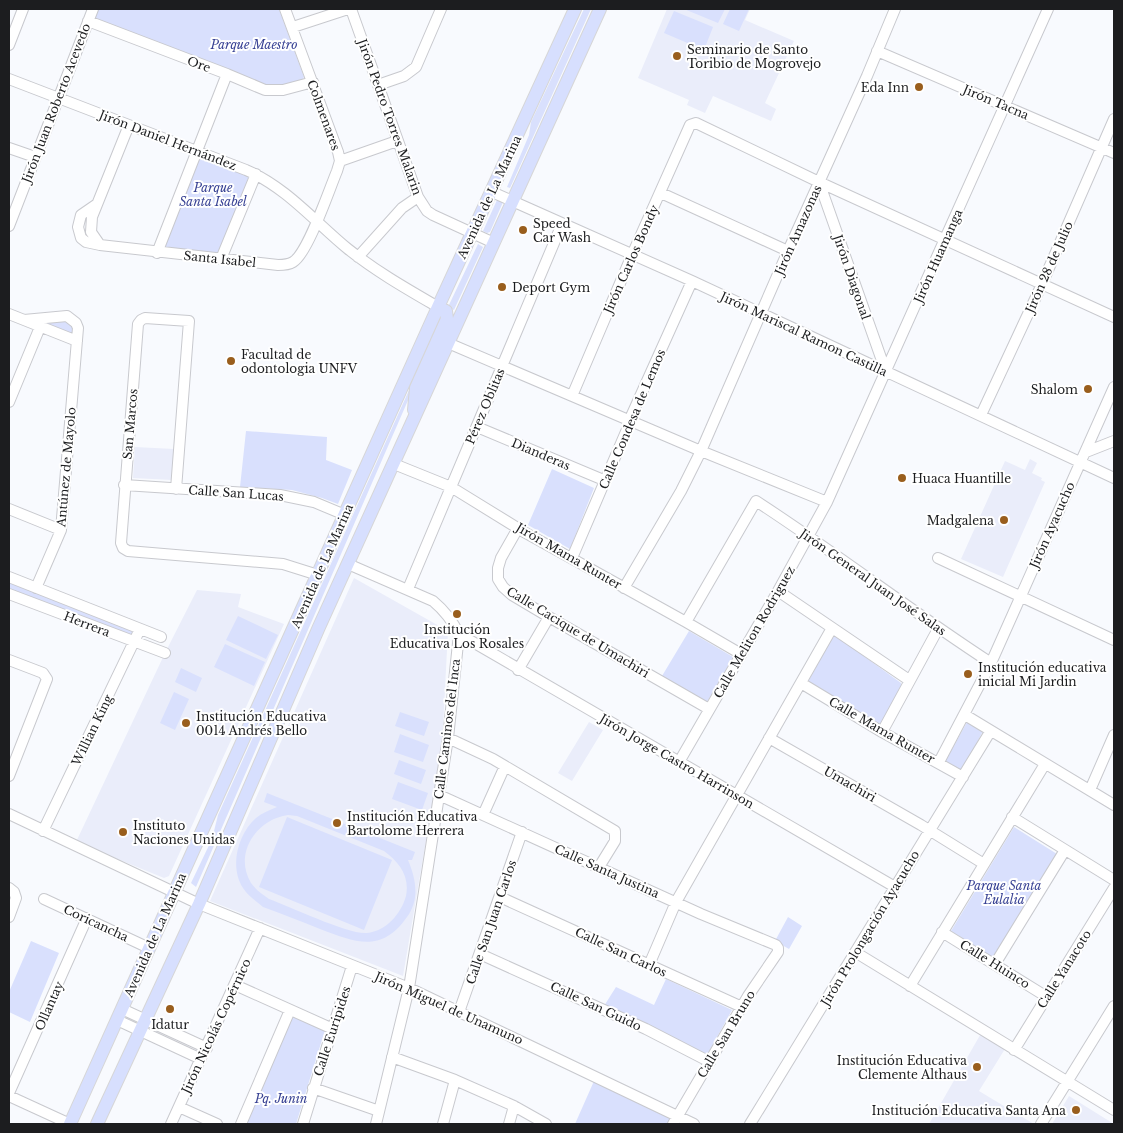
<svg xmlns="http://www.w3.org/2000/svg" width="1123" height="1133" font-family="'Libre Baskerville',serif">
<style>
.built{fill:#eaedfa}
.green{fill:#d9e0fd;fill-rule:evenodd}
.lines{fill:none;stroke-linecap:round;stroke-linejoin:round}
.minor-casing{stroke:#c8c9ce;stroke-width:12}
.major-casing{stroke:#d6d6d7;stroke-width:14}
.minor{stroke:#fff;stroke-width:10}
.major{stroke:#d7dffe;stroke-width:12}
.poi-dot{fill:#995e1d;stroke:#fff;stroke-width:2}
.labels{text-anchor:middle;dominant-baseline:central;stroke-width:4;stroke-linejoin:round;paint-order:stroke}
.park-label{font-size:12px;font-style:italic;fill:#384294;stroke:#fff}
.poi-label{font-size:12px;fill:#1c1d1f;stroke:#fff;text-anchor:start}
.street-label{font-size:12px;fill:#1c1d1f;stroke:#fff}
</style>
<rect width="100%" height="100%" fill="#f8fafe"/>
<path class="built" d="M667 9H750L745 20 794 41 765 103 776 109 771 121 713 96 705 113 687 105 689 100 638 78Z
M135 447 174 449 172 480 133 478Z
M1030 459 1037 463 1032 473 1042 478 1041 480 1045 482 1003 577 961 559 1005 461 1025 470Z
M354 578 448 631 442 746 403 976 210 901Z
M197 590 241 594 238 607 284 624 169 876 164 878 76 842 165 653Z
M589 722 603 730 572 781 558 773Z
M983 1030 1008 1044 979 1091 1034 1124H929Z
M1069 1096 1114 1124H1052Z"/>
<path class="green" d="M98 9H279L304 77 302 81 283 86H265L94 18Z
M584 9H591L510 188 507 187 529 135 531 122Z
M684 9H725L718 23Z
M730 9H749L739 31 723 24Z
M674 11 713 27 704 50 664 33Z
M199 156 249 176 218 254 163 249Z
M497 200 503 202 490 232 487 233 483 231Z
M478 244 483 247 454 310 448 307Z
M63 318 71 322 73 329 71 337 37 321Z
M441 319 443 320 196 887 191 883 212 839 218 815Z
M246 431 327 437 326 460 352 470 338 504 322 498 292 490 240 487Z
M552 469 594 488 570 549 528 525Z
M9 580 132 630 134 633 132 637 9 592Z
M238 616 278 635 266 659 226 640Z
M689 631 733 657 707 702 662 676Z
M836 636 901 683 902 688 882 723H877L808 686V682L832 638Z
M225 644 265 662 254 686 214 667Z
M181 668 202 678 196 692 175 682Z
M174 692 189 699 175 730 160 723Z
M400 712 429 722 424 736 395 726Z
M967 722 983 731 962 771 945 762Z
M400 734 429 745 423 762 394 752Z
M399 760 426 770 421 784 394 774Z
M398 782 428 793 422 810 392 799Z
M267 793 415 852 412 860H408C416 879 420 899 407 917 381 954 355 942 320 929 301 921 282 914 263 907 256 901 248 896 243 888 229 866 238 834 256 818 262 813 270 810 277 807L264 802ZM288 815 297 816 384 851C399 862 410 876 406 896 401 914 386 931 367 933 349 935 289 906 269 899 262 894 256 890 251 883 233 853 257 819 288 815Z
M287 817 392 860 364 930 259 887Z
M1014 827 1057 854 994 958 951 931Z
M788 917 802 926 789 949 775 941Z
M31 941 59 953 30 1022 9 1012V992Z
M666 979 732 1010 707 1055 604 1006 616 987 654 1005Z
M291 1016 325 1030 296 1124H245Z
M594 1081 671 1119 667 1124H575Z"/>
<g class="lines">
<g class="minor-casing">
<path id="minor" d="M351 9 418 197 427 211 433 215 494 243
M88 21 227 74 265 90H283L313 82
M293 27 348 9
M9 45 23 9
M877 51 1114 153
M9 79 246 170C286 187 315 222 348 249 377 272 407 289 438 307
M378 85 404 76 416 67 441 9
M129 125 92 217 91 232 100 245 278 265C283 265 288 265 293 262 308 253 329 190 337 171L340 161 338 152 285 9
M9 148 35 157
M340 161 397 141
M819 182 886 372
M492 192 692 281 1114 478
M661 193 788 251
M97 204 81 215 78 227 81 238 86 242 100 245
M9 226 93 9
M157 253 227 74
M358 257 402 208 418 197
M221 259 256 174
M9 314 77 341
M24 320 67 316 76 323 78 328 61 530 36 588
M448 343 701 451 827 502
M572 396 632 255 690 125 696 123 819 182 1114 317
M9 402 40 327
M981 415 1042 284 1114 119
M477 427 606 481
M1086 452 1114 441
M394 464 451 487 524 532 686 622 741 654
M124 485 280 495 314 502 345 515
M176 489 189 321 145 318 141 320 138 324 121 543 123 548 128 551 283 564 318 575
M9 509 61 530
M518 528 501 558 498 568V579L503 587 512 595 549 617 709 709
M572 558 628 427 629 421 692 281
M938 558 1114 640
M348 564 433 601C445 611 452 620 459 634L448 738 409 988 376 1124
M9 577 161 637
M624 588 681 491 701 451 788 251 867 76 895 9
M408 589 562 224
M778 591 909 680
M9 594 165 653
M686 622 756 501C836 553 911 611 991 663
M459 634 895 887
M9 660 43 673 47 679 9 776
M518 670 549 617
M801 683 882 732 963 777
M965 715 1114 805
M882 732 938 629
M448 738 493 759 615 831V841L599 867
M769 738 921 825 984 864
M679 762 778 591 827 502 1048 9
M939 762 991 663 1114 387
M1090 790 1114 735
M439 795 701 914 776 945 778 948V952L748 996 673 1124
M9 814 199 904 409 988 694 1124
M483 815 505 766
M1012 817 1114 880
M43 831 140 629
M9 888 14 892 16 898 9 917
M500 897 742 1007
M44 899 149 948
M942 932 1047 997
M855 952 1114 1110
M480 954 646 1029 710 1062
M995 964 1065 850
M649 965 676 902 832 628
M235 985 333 1029
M910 986 1045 764
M122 1009 207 1048
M459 1012 522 832
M117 1020 201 1059
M1014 1050 1114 888
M392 1057 455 1080 514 1106 546 1124
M313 1088 379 1111
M9 1093 87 918
M9 1096 70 1124
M179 1107 217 1124
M171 1124 260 928
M241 1124 290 1010
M303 1124 352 966
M443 1124 455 1080
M509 1124 514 1106
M750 1124 990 732
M1041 1124 1114 1006"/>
</g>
<g class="major-casing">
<path id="major" d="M414 410 416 388 447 319 446 311 438 307
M70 1124 438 307 575 9
M97 1124 199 904 319 627 600 9"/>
</g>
<use href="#minor" class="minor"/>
<use href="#major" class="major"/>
</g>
<g class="poi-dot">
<circle cx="677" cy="56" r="5"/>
<circle cx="919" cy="87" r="5"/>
<circle cx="523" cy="230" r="5"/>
<circle cx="502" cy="287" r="5"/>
<circle cx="231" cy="361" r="5"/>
<circle cx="1088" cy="389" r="5"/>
<circle cx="902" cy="478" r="5"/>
<circle cx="1004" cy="520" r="5"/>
<circle cx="457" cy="614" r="5"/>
<circle cx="968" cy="674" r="5"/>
<circle cx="186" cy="723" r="5"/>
<circle cx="337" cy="823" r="5"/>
<circle cx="123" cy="832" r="5"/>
<circle cx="170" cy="1009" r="5"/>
<circle cx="977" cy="1067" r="5"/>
<circle cx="1076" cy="1110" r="5"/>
</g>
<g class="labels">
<g class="park-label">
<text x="254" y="44">Parque Maestro</text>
<text x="213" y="187">Parque<tspan x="213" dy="14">Santa Isabel</tspan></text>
<text x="1004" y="885">Parque Santa<tspan x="1004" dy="14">Eulalia</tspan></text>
<text x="281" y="1098">Pq. Junin</text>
</g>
<g class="poi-label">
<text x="687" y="49">Seminario de Santo<tspan x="687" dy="14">Toribio de Mogrovejo</tspan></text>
<text x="909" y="87" text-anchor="end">Eda Inn</text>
<text x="533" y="223">Speed<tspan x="533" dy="14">Car Wash</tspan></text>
<text x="512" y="287">Deport Gym</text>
<text x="241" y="354">Facultad de<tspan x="241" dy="14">odontologia UNFV</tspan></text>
<text x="1078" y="389" text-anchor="end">Shalom</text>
<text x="912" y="478">Huaca Huantille</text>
<text x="994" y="520" text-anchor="end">Madgalena</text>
<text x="457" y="629" text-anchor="middle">Institución<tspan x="457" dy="14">Educativa Los Rosales</tspan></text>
<text x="978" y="667">Institución educativa<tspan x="978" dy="14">inicial Mi Jardin</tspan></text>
<text x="196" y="716">Institución Educativa<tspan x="196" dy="14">0014 Andrés Bello</tspan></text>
<text x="347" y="816">Institución Educativa<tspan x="347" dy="14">Bartolome Herrera</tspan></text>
<text x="133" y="825">Instituto<tspan x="133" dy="14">Naciones Unidas</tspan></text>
<text x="170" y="1024" text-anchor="middle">Idatur</text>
<text x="967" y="1060" text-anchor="end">Institución Educativa<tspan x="967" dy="14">Clemente Althaus</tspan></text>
<text x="1066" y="1110" text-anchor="end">Institución Educativa Santa Ana</text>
</g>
<g class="street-label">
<text transform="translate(199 64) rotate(20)">Ore</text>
<text transform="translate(996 102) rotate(23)">Jirón Tacna</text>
<text transform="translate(56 103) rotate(-69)">Jirón Juan Roberto Acevedo</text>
<text transform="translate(324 115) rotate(70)">Colmenares</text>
<text transform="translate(390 117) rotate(70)">Jirón Pedro Torres Malarin</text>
<text transform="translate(168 140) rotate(21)">Jirón Daniel Hernández</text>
<text transform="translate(489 197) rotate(-65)">Avenida de La Marina</text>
<text transform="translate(798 230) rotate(-66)">Jirón Amazonas</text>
<text transform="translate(938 256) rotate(-66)">Jirón Huamanga</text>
<text transform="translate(220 259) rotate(6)">Santa Isabel</text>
<text transform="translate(631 259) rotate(-66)">Jirón Carlos Bondy</text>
<text transform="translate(1049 267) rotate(-66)">Jirón 28 de Julio</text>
<text transform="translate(852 277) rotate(71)">Jirón Diagonal</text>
<text transform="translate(804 334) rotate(25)">Jirón Mariscal Ramon Castilla</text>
<text transform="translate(485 406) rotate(-67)">Pérez Oblitas</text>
<text transform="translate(632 419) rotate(-67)">Calle Condesa de Lemos</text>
<text transform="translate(130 424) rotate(-85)">San Marcos</text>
<text transform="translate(541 454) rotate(23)">Dianderas</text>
<text transform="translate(66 467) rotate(-85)">Antúnez de Mayolo</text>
<text transform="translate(236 493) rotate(4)">Calle San Lucas</text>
<text transform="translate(1052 525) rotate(-66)">Jirón Ayacucho</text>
<text transform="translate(569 556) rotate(30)">Jirón Mama Runter</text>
<text transform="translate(322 566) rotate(-66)">Avenida de La Marina</text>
<text transform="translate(873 582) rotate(35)">Jirón General Juan José Salas</text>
<text transform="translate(87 624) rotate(21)">Herrera</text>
<text transform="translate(578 632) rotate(31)">Calle Cacique de Umachiri</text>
<text transform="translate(754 632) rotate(-60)">Calle Meliton Rodriguez</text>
<text transform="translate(447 729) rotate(-83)">Calle Caminos del Inca</text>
<text transform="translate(92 730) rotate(-64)">Willian King</text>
<text transform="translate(882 730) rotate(30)">Calle Mama Runter</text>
<text transform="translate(677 761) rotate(30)">Jirón Jorge Castro Harrinson</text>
<text transform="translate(850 784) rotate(30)">Umachiri</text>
<text transform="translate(607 871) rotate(24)">Calle Santa Justina</text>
<text transform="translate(491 922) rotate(-71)">Calle San Juan Carlos</text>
<text transform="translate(96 923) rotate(25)">Coricancha</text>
<text transform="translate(870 928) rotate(-59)">Jirón Prolongación Ayacucho</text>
<text transform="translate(155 935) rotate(-66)">Avenida de La Marina</text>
<text transform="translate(621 952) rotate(25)">Calle San Carlos</text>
<text transform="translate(995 964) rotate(32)">Calle Huinco</text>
<text transform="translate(1064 969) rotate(-58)">Calle Yanacoto</text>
<text transform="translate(49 1006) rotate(-66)">Ollantay</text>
<text transform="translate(596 1006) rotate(25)">Calle San Guido</text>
<text transform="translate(449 1008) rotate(24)">Jirón Miguel de Unamuno</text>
<text transform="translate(216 1026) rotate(-65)">Jirón Nicolás Copérnico</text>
<text transform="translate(332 1031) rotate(-72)">Calle Euripides</text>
<text transform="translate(726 1034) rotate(-59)">Calle San Bruno</text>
</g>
</g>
<rect width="1123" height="1133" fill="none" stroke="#1c1d1f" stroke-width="20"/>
</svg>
